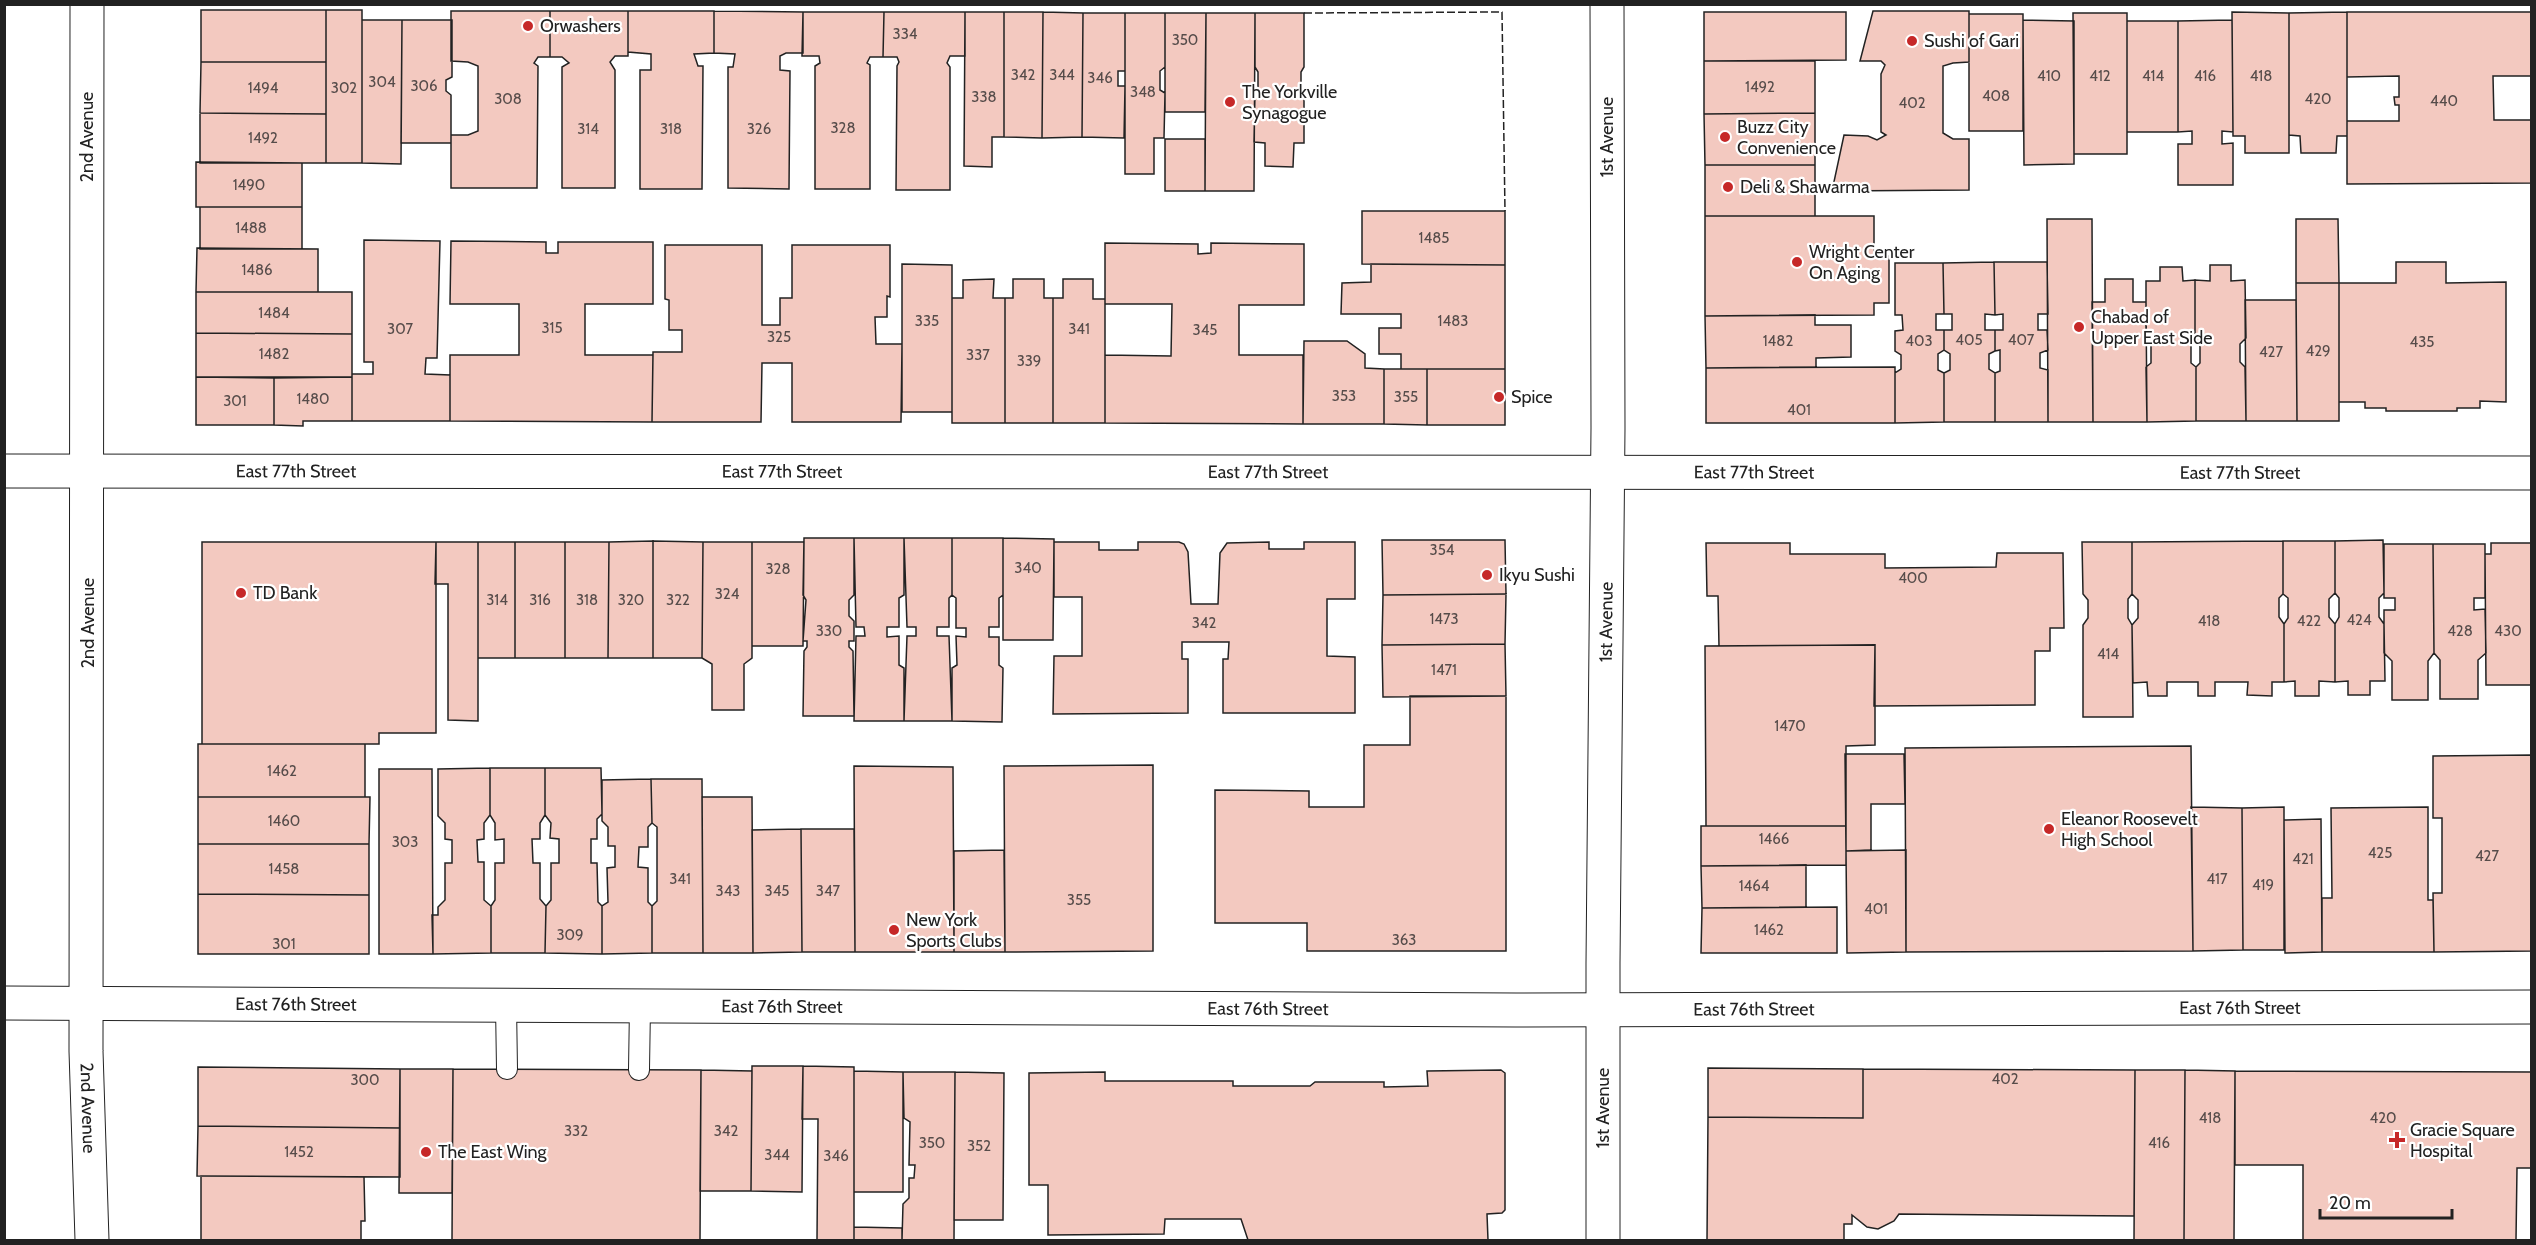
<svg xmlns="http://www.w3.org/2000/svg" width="2536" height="1245" font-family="Cabin,sans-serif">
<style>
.building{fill:#f3c9c0;stroke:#222;stroke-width:1.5}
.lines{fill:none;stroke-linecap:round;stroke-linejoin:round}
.lane-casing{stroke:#222;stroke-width:22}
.street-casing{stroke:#222;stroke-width:35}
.primary-casing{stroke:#222;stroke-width:35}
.lane{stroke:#fff;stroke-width:20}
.street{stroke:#fff;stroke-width:33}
.primary{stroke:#fff;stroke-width:33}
.fence{stroke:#222;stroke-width:1.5;stroke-dasharray:8 3;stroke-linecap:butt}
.poi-dot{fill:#c62828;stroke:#fff;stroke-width:2}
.labels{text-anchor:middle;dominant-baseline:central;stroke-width:4.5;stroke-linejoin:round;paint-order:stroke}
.number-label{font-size:15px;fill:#564c4a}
.poi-label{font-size:18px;fill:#222;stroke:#fff;text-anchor:start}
.street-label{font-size:18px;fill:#222;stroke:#fff}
</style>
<rect width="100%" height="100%" fill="#fff"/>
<path class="building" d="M201 10H326V62H201Z
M326 10H362V163H326Z
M451 11H550V57H538L534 63 538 66 537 188H451V135H468L478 131V66L468 62 451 61Z
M550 11H628V56H615L610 62 615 70V188H562V67L569 63 562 57H550Z
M628 11H714V53L694 54 698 66H703L702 189H640V70H651V54L628 52Z
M714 11 803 12V53H786L780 56V70L790 71 789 189 728 188V67H733L735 54 714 53Z
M1873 11H1969V62L1953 63 1943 66V133L1953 139H1969V190L1832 191 1844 135 1868 136 1877 140 1886 135 1881 132V74L1885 65 1881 61H1860Z
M803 12H884L883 57H870L867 63 870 65V189H815V66L820 63 819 56H802Z
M884 12H965V56H950L947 63 950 67V190H896L897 66 899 62 897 57H883Z
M965 12H1004V137H992V167L964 166Z
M1004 12H1043L1042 138 1004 137Z
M1043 12 1083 13 1082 137 1042 138Z
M1704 12H1846V60L1704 61Z
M2232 12 2289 13V153H2245V136H2233Z
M2347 12V136H2337L2336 153H2301L2300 136 2289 135V13Z
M2347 12H2532V76H2493L2494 120H2532V183L2347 184V121H2399V105H2395L2394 97H2399V76L2347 77Z
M1083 13H1125V71H1118V86H1125L1124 138 1082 137Z
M1125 13H1165V67L1160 71V90L1165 93 1164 138H1154V174H1125Z
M1165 13H1206L1205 112H1165Z
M1206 13H1255L1254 191H1205Z
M1255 13H1304V67L1301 72V89L1304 93V143H1294L1293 167 1265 166V143L1254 142 1255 93 1258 89V72L1255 67Z
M2073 13H2127V154H2074Z
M1969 14H2023V131H1969Z
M362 20H402L401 164 362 163Z
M402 20H452V77L446 80V91L451 95V143H401Z
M2023 20 2074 21V164L2024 165Z
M2232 20 2233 132 2222 131V144L2233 143V185H2178V144H2192V131L2178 132V21Z
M2127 21H2178V132H2127Z
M1704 61H1815V113L1704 114Z
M201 62H326V114L200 113Z
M200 113 326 114V163H200Z
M1815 113V165H1705L1704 114Z
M1165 139H1205V191H1165Z
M196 162 302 163V207H196Z
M1705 165H1815V216H1705Z
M200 207H302V249H200Z
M1362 211H1505V265L1362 264Z
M1705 216H1874V256H1889V303H1874V315L1705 316Z
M2047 219H2092L2093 422H2048Z
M2296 219H2338L2339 283H2296Z
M364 240 440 241 437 358H426L425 374 450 375V421H352V374H373V362H364Z
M451 241 546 242V253H558V242H653V304H585V355H653L652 422 450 421V355H519V304H450Z
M1105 243 1198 244V254L1211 253V243L1304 244V305H1239V355H1303V424L1105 423V355L1171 356 1172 304H1105Z
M665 245H762V325H780V298H792V245H890V297L887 296V317H875L876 344H902L901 422H792V363H762L761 422H652L653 352H682V330H669V300L665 299Z
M197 248 318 249V292H196Z
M1994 262 1995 315 1985 314V330H1995V351L1989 354V369L1995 373V422H1944V373L1950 370V354L1944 350V330H1952V314H1944L1943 263Z
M1994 262H2047L2048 314H2038V330H2047L2048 350 2040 353V368L2048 370V422H1995V373L2000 371V350L1995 351V330H2003V314L1995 315Z
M2396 262H2446V283L2506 282V402L2480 401V408H2457V411H2386V408H2365V402H2339V283H2396Z
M1895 263H1943L1944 314H1936V330H1944V350L1938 354V370L1944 373V422L1895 423V373L1901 369V355L1895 351V331L1903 330 1902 315H1895Z
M902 264 952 265V412H902Z
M1371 264 1505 265V369H1401V354H1379V328H1401V314H1341L1342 283 1371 282Z
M2210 265H2231V281L2245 280 2246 338 2240 344V362L2245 367 2246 421H2196V367L2200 363V344L2195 338V280L2210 281Z
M2160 267H2182L2183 281 2195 280V338L2191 344V363L2196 367V421L2147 422 2146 367 2151 363V344L2146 338V281H2160Z
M994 279 993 298H1005V423H952V298H963V280Z
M1013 279H1044V298H1053V423H1005V298H1013Z
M1063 279H1093V299H1105V423H1053V298H1063Z
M2105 279H2133V302H2146L2147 422H2093L2092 302H2105Z
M2296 283H2339V421H2297Z
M196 292H352V334L196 333Z
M2245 300H2296L2297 421H2246Z
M1815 315V325H1851V357L1816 358V367L1706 368 1705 316Z
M196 333 352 334V377H196Z
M1304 341H1347L1365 354V368L1384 369V424H1303Z
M1895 367V423H1706V368Z
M1384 369H1427V425L1384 424Z
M1427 369H1505V425H1427Z
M196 377 274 378V425H196Z
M352 377V421H303V426L274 425V378Z
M804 538H854V595L849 600V616L854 621V641H849V647L853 651 854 716H803L804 651 807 647V641H803L806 600 803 595Z
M854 538H904V595L899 598V627H887V637L899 636V665L904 668V721H854L856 636H865L864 627H856Z
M904 538H952V595L949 598V627H937V636H949L952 721H904L907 636H916V627H907Z
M952 538H1003V595L999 598V627H989V637H999V665L1003 668 1002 722 952 721V668L957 665 956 636 966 637V628H956V598L952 595Z
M1003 538 1054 539 1053 640H1003Z
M1382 540H1505L1506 594 1383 595Z
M2383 540 2384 593 2379 598V617L2384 624 2385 681H2370V695H2348V681L2335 682V624L2339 617V598L2335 593V541Z
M653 541V658H608L609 542Z
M653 541 703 542 702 658H653Z
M2283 541V594L2279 598V617L2284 624V682H2272V696L2247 695 2248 682H2215V696H2198V682H2167V696H2148L2147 682 2133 683 2132 625 2138 618V600L2132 594V542Z
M2283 541H2335V593L2329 599V617L2335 624V682L2319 681V696H2295V681L2284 682V624L2288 618V598L2283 594Z
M202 542H436V733H379V744H202Z
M436 542H478V721L448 720V584H435Z
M478 542H515V658H478Z
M515 542H565V658H515Z
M565 542H609L608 658H565Z
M703 542H752V658L744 664V710H712V664L702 658Z
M752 542H804L803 646H752Z
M1054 542H1099V550H1138V542H1179L1184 544 1188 552 1191 604H1218L1220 553 1227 543 1269 542V549H1304V542H1355V599H1327V656L1355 657V713H1223V659H1228L1229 642H1182V659H1188V713L1053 714 1054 656H1082V597H1054Z
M2082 542H2132V594L2128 599V618L2132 625 2133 717H2083V625L2088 618V600L2083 594Z
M1706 543H1790V554H1885V568L1996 567 1997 553H2063L2064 628H2050V651H2035V705L1874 706 1875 645 1719 646 1718 596H1707Z
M2491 543H2532V685H2486L2485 554H2491Z
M2384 544H2433L2434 653 2428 661V700H2392V661L2384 653V610H2395V598H2384Z
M2433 544H2485V598H2474V610L2485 609 2486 653 2478 660V699H2440V660L2434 653Z
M1506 594 1505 644 1382 645 1383 595Z
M1505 644 1506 696 1383 697 1382 645Z
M1875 645V745L1846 746V826H1706L1705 646Z
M1410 696H1506V951H1307V923H1215V790L1309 791V807H1364V745H1410Z
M198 744H365V797H198Z
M2191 746 2193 951 1906 952 1905 748Z
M1845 754H1904L1905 804H1871V850L1846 851Z
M2532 755V951L2434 952 2433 893H2442V818H2433V756Z
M1153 765V951L1005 952 1004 766Z
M854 766 953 767 954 952H855Z
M490 768V815L484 823V839L477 840 478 862H484V900L491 906V953L433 954 432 915H438V907L445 900V863H452V840L445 839V823L438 816V769Z
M490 768H545V815L540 823V839H532L533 863H540V899L546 906 545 953H491V906L495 900V863H504V839L495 840V823L490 815Z
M545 768H601L602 814 597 819V839H591V863H597L598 902 602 906V954L545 953 546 906 551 900V863H559V839L550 838 551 823 545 815Z
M379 769H432L433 954H379Z
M651 779 652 823 648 827V847H639L638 867 648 868V902L652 906V953L602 954V906L608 902 607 868 615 867V846H608V827L602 821V780Z
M651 779H702L703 953H652V906L657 901V827L652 823Z
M198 797H370L369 844H198Z
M702 797H752L753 953H703Z
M2191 807 2242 808 2243 950 2193 951Z
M2284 807V950H2243L2242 808Z
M2428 807V900H2433L2434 952H2322V898H2332L2331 808Z
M2321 819 2322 952 2285 953 2284 820Z
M1701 826H1846V865L1701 866Z
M801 829 802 952 753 953 752 830Z
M801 829H854L855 952H802Z
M198 844H369V895L198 894Z
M1004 850 1005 952H954V851Z
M1906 850V952L1847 953 1846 851Z
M1806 865V907L1702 908 1701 866Z
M198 894 369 895V954H198Z
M1837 907V953H1701L1702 908Z
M752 1066H803L802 1192 751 1191Z
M803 1066 854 1067V1240H817L818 1119H802Z
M198 1067 400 1069V1128L198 1126Z
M1708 1068 1863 1069V1118L1708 1117Z
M400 1069H453L452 1193H399Z
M453 1069 701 1070 700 1240H452Z
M1863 1069 2135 1070 2134 1216 1899 1214 1894 1221 1878 1229 1867 1227 1852 1215V1224H1844V1240H1707L1708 1117 1863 1118Z
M701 1070 752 1071 751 1191H700Z
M1501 1070 1505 1073V1210L1502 1213 1487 1214 1488 1240H1248L1241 1219H1165L1164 1234 1048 1235V1185H1029V1073L1105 1072V1081H1233V1086H1310L1315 1082H1384V1087L1428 1086 1427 1071Z
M2135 1070H2185L2184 1240H2134Z
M2185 1070 2235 1071 2234 1240H2184Z
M854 1071 903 1072V1192H854Z
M2235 1071 2532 1072V1168H2517L2516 1240H2303V1165H2235Z
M903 1072H955L954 1240H902L903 1204 909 1198V1178H914L915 1165H909L910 1122 904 1118Z
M955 1072 1004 1073 1003 1220H954Z
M198 1126 400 1128V1177L197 1176Z
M201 1176 364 1177 365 1221H361V1240H201Z
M854 1227 902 1228V1240H854Z"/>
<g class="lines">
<g class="lane-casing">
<path id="lane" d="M506 1005 507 1069
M639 1070 640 1006"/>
</g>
<g class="street-casing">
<g id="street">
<path id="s1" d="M4 471 2532 473"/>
<path id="s2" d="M4 1003 1516 1010 2532 1007"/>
</g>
</g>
<g class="primary-casing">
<g id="primary">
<path id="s3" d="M87 4 86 1051 92 1240"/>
<path id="s4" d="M1603 1240V963L1608 428 1607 4"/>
</g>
</g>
<use href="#lane" class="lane"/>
<use href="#street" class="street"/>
<use href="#primary" class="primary"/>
<path class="fence" d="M1304 13 1502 12 1505 211"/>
</g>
<g class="poi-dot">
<circle cx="528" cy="26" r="6"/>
<circle cx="1912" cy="41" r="6"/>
<circle cx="1230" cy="102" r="6"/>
<circle cx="1725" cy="137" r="6"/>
<circle cx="1728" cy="187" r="6"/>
<circle cx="1797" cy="262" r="6"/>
<circle cx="2079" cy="327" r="6"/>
<circle cx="1499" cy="397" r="6"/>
<circle cx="1487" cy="575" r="6"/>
<circle cx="241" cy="593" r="6"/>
<circle cx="2049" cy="829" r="6"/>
<circle cx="894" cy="930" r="6"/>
<path d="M2394 1131h6v6h6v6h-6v6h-6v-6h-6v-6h6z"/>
<circle cx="426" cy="1152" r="6"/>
</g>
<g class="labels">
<g class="number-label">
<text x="905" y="34">334</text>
<text x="1185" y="40">350</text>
<text x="1023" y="75">342</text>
<text x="1062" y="75">344</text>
<text x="2049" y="76">410</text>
<text x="2100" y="76">412</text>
<text x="2153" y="76">414</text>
<text x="2205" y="76">416</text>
<text x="2261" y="76">418</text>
<text x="1100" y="78">346</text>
<text x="382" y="82">304</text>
<text x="424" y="86">306</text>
<text x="1760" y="87">1492</text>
<text x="263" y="88">1494</text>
<text x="344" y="88">302</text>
<text x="1143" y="92">348</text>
<text x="1996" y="96">408</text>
<text x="984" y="97">338</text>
<text x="508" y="99">308</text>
<text x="2318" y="99">420</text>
<text x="2444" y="101">440</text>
<text x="1912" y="103">402</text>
<text x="843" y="128">328</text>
<text x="588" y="129">314</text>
<text x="671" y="129">318</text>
<text x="759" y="129">326</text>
<text x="263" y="138">1492</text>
<text x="249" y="185">1490</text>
<text x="251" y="228">1488</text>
<text x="1434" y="238">1485</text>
<text x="257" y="270">1486</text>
<text x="274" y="313">1484</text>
<text x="927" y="321">335</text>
<text x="1453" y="321">1483</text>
<text x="552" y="328">315</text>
<text x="400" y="329">307</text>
<text x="1079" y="329">341</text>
<text x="1205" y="330">345</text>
<text x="779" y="337">325</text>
<text x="1969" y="340">405</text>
<text x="2021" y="340">407</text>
<text x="1778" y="341">1482</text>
<text x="1919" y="341">403</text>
<text x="2422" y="342">435</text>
<text x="2318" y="351">429</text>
<text x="2271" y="352">427</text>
<text x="274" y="354">1482</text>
<text x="978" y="355">337</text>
<text x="1029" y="361">339</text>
<text x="1344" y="396">353</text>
<text x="1406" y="397">355</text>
<text x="313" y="399">1480</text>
<text x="235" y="401">301</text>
<text x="1799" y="410">401</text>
<text x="1442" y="550">354</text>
<text x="1028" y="568">340</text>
<text x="778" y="569">328</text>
<text x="1913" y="578">400</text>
<text x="727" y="594">324</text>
<text x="497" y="600">314</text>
<text x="540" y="600">316</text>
<text x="587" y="600">318</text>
<text x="631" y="600">320</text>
<text x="678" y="600">322</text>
<text x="1444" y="619">1473</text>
<text x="2359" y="620">424</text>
<text x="2209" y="621">418</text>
<text x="2309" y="621">422</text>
<text x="1204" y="623">342</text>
<text x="829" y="631">330</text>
<text x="2460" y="631">428</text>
<text x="2508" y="631">430</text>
<text x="2108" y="654">414</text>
<text x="1444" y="670">1471</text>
<text x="1790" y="726">1470</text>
<text x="282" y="771">1462</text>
<text x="284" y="821">1460</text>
<text x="1774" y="839">1466</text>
<text x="405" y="842">303</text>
<text x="2380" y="853">425</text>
<text x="2487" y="856">427</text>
<text x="2303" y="859">421</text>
<text x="284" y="869">1458</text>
<text x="680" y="879">341</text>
<text x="2217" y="879">417</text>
<text x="2263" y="885">419</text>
<text x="1754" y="886">1464</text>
<text x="728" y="891">343</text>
<text x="777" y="891">345</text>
<text x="828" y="891">347</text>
<text x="1079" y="900">355</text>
<text x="1876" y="909">401</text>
<text x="1769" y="930">1462</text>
<text x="570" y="935">309</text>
<text x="1404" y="940">363</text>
<text x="284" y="944">301</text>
<text x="2005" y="1079">402</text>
<text x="365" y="1080">300</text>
<text x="2210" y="1118">418</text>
<text x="2383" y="1118">420</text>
<text x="576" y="1131">332</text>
<text x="726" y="1131">342</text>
<text x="932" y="1143">350</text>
<text x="2159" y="1143">416</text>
<text x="979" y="1146">352</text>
<text x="299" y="1152">1452</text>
<text x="777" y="1155">344</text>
<text x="836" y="1156">346</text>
</g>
<g class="poi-label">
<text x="540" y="26">Orwashers</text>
<text x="1924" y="41">Sushi of Gari</text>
<text x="1242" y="92">The Yorkville<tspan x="1242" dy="21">Synagogue</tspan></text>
<text x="1737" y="127">Buzz City<tspan x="1737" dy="21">Convenience</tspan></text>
<text x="1740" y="187">Deli &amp; Shawarma</text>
<text x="1809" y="252">Wright Center<tspan x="1809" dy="21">On Aging</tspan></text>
<text x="2091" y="317">Chabad of<tspan x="2091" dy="21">Upper East Side</tspan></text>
<text x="1511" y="397">Spice</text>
<text x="1499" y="575">Ikyu Sushi</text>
<text x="253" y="593">TD Bank</text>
<text x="2061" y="819">Eleanor Roosevelt<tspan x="2061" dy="21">High School</tspan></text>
<text x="906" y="920">New York<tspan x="906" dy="21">Sports Clubs</tspan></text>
<text x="2410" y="1130">Gracie Square<tspan x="2410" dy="21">Hospital</tspan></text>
<text x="438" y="1152">The East Wing</text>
</g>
<g class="street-label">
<text transform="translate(87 137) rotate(-90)">2nd Avenue</text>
<text transform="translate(1607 137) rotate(-90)">1st Avenue</text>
<text stroke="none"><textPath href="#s1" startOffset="292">East 77th Street</textPath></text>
<text stroke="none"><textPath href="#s1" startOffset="778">East 77th Street</textPath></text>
<text stroke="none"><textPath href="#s1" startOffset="1264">East 77th Street</textPath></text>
<text stroke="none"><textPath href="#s1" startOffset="1750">East 77th Street</textPath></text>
<text stroke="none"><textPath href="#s1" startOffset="2236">East 77th Street</textPath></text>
<text transform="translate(88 623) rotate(-90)">2nd Avenue</text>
<text stroke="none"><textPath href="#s4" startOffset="618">1st Avenue</textPath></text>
<text stroke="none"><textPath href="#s2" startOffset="292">East 76th Street</textPath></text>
<text stroke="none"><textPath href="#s2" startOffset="778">East 76th Street</textPath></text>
<text stroke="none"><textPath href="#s2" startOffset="2236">East 76th Street</textPath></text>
<text stroke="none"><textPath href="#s2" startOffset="1264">East 76th Street</textPath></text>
<text stroke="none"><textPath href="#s2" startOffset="1750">East 76th Street</textPath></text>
<text transform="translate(1603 1108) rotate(-90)">1st Avenue</text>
<text stroke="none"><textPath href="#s3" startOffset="1104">2nd Avenue</textPath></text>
</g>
</g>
<rect width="2536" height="1245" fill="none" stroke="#222222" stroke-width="12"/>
<path d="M2320 1209v9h132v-9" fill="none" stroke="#222222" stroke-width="3"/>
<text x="2329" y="1209" font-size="18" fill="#222222" stroke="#ffffff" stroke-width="4.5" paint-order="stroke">20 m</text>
</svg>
